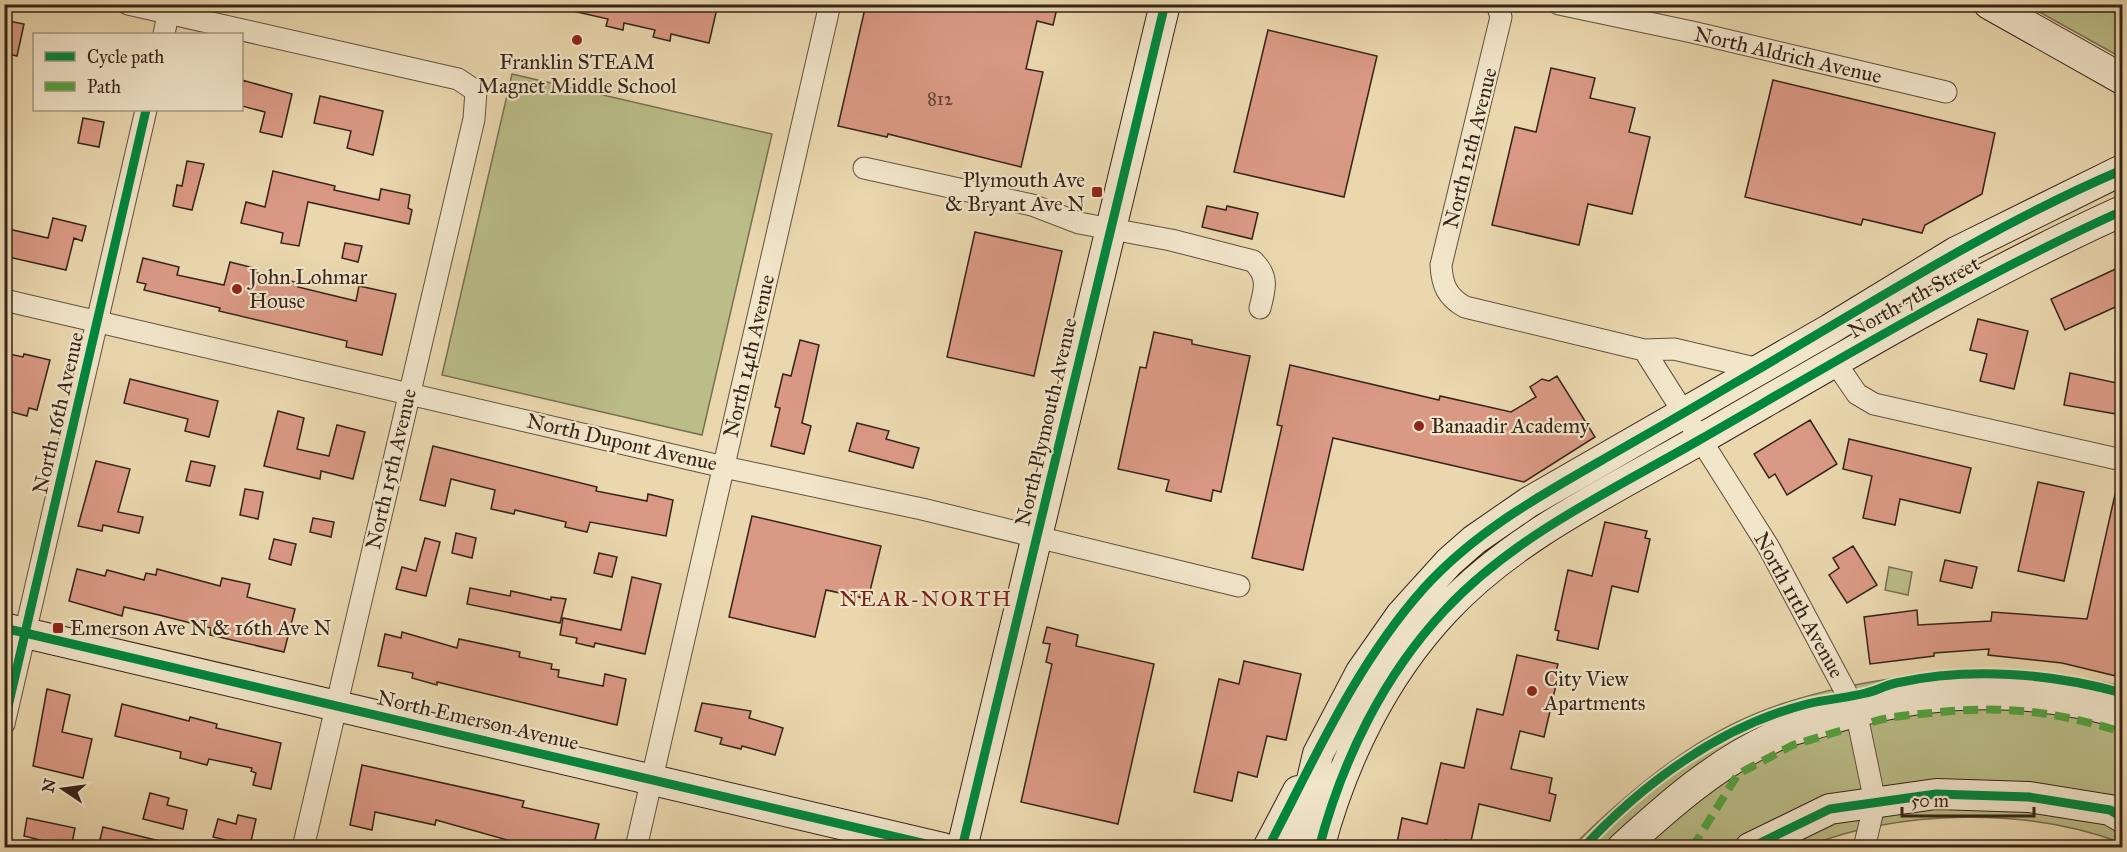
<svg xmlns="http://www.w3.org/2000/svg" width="2127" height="852" font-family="'IM FELL Great Primer',serif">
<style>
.green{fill:#babd88;stroke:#787050;stroke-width:1.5}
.building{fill:#da9985;stroke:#362419;stroke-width:1.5}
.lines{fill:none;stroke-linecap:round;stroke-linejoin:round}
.street-casing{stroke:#63513e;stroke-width:23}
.secondary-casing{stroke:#362419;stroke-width:32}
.street{stroke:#f1e5ca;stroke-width:21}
.secondary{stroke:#f1e5ca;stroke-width:30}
.quiet{stroke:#53a340;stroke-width:8;stroke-dasharray:15 8;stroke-linecap:butt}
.cycleway-casing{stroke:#f1e5ca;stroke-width:13}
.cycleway{stroke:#00873e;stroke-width:9}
.poi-dot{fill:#8f2418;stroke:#f1e5ca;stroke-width:2}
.labels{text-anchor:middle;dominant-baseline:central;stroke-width:4.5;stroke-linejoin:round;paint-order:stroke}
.number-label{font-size:18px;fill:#5f4134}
.street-label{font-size:21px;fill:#362419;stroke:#f1e5ca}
.poi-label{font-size:21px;fill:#362419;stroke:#f1e5ca;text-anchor:start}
.neighbourhood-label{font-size:22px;letter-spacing:1.5px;fill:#7a1f14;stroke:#f1e5ca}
</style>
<rect width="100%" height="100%" fill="#ead7ae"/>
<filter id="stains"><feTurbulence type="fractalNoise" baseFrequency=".00333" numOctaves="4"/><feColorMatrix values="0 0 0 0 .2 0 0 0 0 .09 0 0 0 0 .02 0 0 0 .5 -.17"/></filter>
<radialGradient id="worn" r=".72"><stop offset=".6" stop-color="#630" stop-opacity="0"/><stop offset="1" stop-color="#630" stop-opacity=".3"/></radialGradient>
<path class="green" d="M2027 5H2122V58Z
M512 74 772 134 702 435 442 375Z
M1889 567 1912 572 1908 595 1885 590Z
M1972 670C2024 670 2072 675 2122 686V843C2028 807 1899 809 1806 847L1571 848C1618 801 1670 756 1729 726 1800 689 1894 676 1972 670Z"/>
<path class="building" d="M569 4H718L709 43 671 34 670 41 653 37 655 30 624 23 623 30 606 26 608 19 568 10Z
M866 4H1058L1053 25 1037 21 1026 69 1043 72 1021 167 888 134 887 137 838 126Z
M4 20 24 24 17 56 4 53Z
M1268 30 1377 56 1344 197 1234 172Z
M1551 68 1595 78 1590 98 1635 108 1629 132 1650 137 1632 214 1588 204 1579 245 1492 225 1515 127 1536 132Z
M242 80 292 94 282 137 260 132 265 112 242 106Z
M1773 80 1995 133 1982 194 1925 225 1922 233 1863 219 1861 225 1745 197Z
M320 96 383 111 373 155 347 148 351 131 314 123Z
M83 118 104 122 99 147 78 143Z
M187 161 204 164 192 210 173 206 177 185 182 186Z
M273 171 335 186 334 190 379 200 381 189 410 195 408 208 412 210 409 224 308 202 299 246 281 243 283 233 241 223 246 202 265 207Z
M1207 206 1226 210 1227 206 1258 213 1252 239 1202 227Z
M53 218 86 226 82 241 74 238 66 270 4 256V228L48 238Z
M975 232 1062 251 1034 376 947 357Z
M345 243 362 246 358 262 342 258Z
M143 258 179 267 177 275 224 285 230 262 254 268 253 272 299 283 298 287 356 301 359 286 396 294 382 355 346 347 347 341 219 311 220 308 144 290 146 284 137 282Z
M2122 266V304L2065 330 2051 299Z
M1978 319 2028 331 2014 389 1980 381 1987 354 1970 350Z
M1154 332 1192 340V344L1250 356 1221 492 1213 490 1211 501 1166 491 1169 480 1118 469 1140 367 1146 368Z
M800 340 819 345 802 423 811 426 804 454 771 446 780 408 775 407 783 374 791 376Z
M4 353 23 357 24 354 50 360 37 410 29 408 27 416 4 410Z
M1290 365 1439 400 1440 396 1511 412 1536 397 1530 387 1542 379 1549 381 1557 376 1595 437 1524 482 1333 438 1303 570 1252 558 1282 426 1277 425Z
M2070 373 2122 384V415L2064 405Z
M130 379 218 401 209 437 185 431 188 419 124 403Z
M278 411 304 418 297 449 329 456 337 425 365 432 353 479 321 471 320 479 264 466Z
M1810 420 1837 464 1787 495 1775 474 1769 478 1754 454Z
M857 423 889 431 886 439 919 448 913 468 849 451Z
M1849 439 1971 468 1960 513 1900 499 1895 525 1863 518 1872 476 1843 469Z
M433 446 597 487 596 491 647 501 648 494 673 500 666 536 590 522 587 532 565 527 566 522 515 510 514 514 491 509 495 490 451 479 445 506 420 500Z
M96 461 130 469 118 512 143 517 139 533 103 525 102 531 78 526Z
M191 461 215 466 210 486 186 481Z
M2038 482 2084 492 2064 581 2018 571Z
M245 489 263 492 258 519 240 515Z
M2116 490 2122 491V652L2116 676 2062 663 1988 655 1989 649 1934 653V656L1870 664 1864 617 1917 610 1918 625 1991 621 1992 612 2087 619Z
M752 516 881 546 868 599 826 590 815 637 729 617Z
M313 518 334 522 331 537 310 532Z
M1605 522 1647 531 1645 538 1650 539 1638 592 1612 586 1598 649 1557 640 1559 631 1555 630 1568 570 1592 576Z
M456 533 476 538 472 558 452 553Z
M425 538 440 542 426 596 396 589 402 567 416 571Z
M274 539 296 544 291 565 269 559Z
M1853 546 1877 585 1847 603 1829 575 1839 568 1833 558Z
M599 553 617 557 612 577 594 573Z
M1945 560 1977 567 1972 588 1940 581Z
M77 569 105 576 107 570 144 580 146 573 156 575 157 569 220 586 222 578 250 584 247 597 295 609 284 652 210 635 211 628 159 615 124 607 122 616 69 601Z
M632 577 661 584 645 654 595 643 594 647 576 643 577 638 560 635 563 618 621 630Z
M470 588 510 596 511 591 551 600V597L566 599 560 623 467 604Z
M1047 627 1078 635 1076 646 1154 664 1118 824 1021 802 1052 664 1046 662 1050 644 1043 643Z
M402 632 457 648 459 639 520 652 519 657 552 664 551 669 559 670 558 677 603 686 605 674 626 679 617 725 437 682V685L412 678 413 673 378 666 385 634 401 638Z
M1517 655 1558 664 1556 671 1559 672 1544 737 1520 731 1511 769 1552 778 1549 793 1556 795 1550 821 1479 804 1470 846 1445 840 1444 848H1396L1402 818 1427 824 1441 763 1464 768 1477 709 1503 715Z
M1244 661 1301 674 1286 740 1267 736 1257 777 1238 772 1232 801 1194 792 1219 679 1239 684Z
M47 689 70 695 62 732 92 739 83 778 33 766Z
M702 703 751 711 749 718 783 728 775 755 742 746 741 749 720 744 722 738 695 731Z
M122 704 189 721 190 717 217 724 216 728 281 743 271 789 253 785 256 773 251 771 252 768 209 759 207 765 180 758 181 752 115 736Z
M362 765 524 801 522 807 599 824 593 848H536L436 820 435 825 375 812 372 830 350 825Z
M150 793 169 798 167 805 187 810 183 829 143 819Z
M238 815 256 819 250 846 213 837 218 819 236 824Z
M27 818 75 828 71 848 24 836Z
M103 827 164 842 163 848H98Z"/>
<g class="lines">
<g class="street-casing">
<path id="street" d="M128 4 458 79 476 91 474 119 303 848
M1497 4 1501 17 1441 265C1442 285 1447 297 1465 307L1644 350 1768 546 1856 711 1875 802 1864 848
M1559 4 1692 32 1946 92
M164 34 170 4
M864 168 1032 205 1079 223 1171 240 1253 261C1269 276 1265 289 1260 308
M4 300 724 467 922 509 1239 586
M1644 350 1674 349 1759 369
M1835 362 1857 394 1874 404 2122 460
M4 724 146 110
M636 848 830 4"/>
</g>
<g class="secondary-casing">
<path id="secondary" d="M1989 4 2122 79
M4 628 943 848
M962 848 1165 4
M1268 848 1298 791
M1296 848 1318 754 1361 672 1401 615 1449 562 1474 540 1529 502 1830 329 1956 252 2122 170
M1319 848C1342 761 1383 676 1445 610 1515 535 1613 490 1701 439 1840 359 1976 277 2122 211
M1622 848C1668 806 1715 764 1772 738 1788 730 1807 726 1824 721 1924 689 2021 685 2122 713
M1750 848 1830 809 1936 794 2029 797 2110 810 2122 817"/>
</g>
<use href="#street" class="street"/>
<use href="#secondary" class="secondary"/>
<path class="quiet" d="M1872 722C1891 716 1912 715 1931 713 2001 705 2055 711 2122 732
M1692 848 1738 774 1793 745 1843 730"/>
<g class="cycleway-casing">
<path id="cycleway" d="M4 628 943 848
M4 724 146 110
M962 848 1165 4
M1268 848C1315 758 1356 664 1424 588 1473 534 1534 499 1597 463 1642 437 1688 411 1733 384 1861 310 1986 228 2122 170
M1319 848C1342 761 1383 676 1445 610 1515 535 1613 490 1701 439 1840 359 1976 277 2122 211
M1583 848C1643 783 1721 726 1807 704 1827 699 1847 698 1866 693 1876 691 1886 685 1896 683 1969 667 2051 673 2122 693
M1750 848 1830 809 1936 794 2029 797 2110 810 2122 817"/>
</g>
<use href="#cycleway" class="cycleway"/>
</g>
<g class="poi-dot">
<circle cx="577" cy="40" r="6"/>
<rect x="1091" y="186" width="12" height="12" rx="3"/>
<circle cx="237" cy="289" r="6"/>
<circle cx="1419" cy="426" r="6"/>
<rect x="52" y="622" width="12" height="12" rx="3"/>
<circle cx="1532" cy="691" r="6"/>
</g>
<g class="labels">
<g class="number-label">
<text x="940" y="99">812</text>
</g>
<g class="street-label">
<text transform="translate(1788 55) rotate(13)">North Aldrich Avenue</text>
<text transform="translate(1470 148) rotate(-76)">North 12th Avenue</text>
<text transform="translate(1914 297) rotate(-29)">North 7th Street</text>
<text transform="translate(749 356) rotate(-77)">North 14th Avenue</text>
<text transform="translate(58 413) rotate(-77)">North 16th Avenue</text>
<text transform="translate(1046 422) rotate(-77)">North Plymouth Avenue</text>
<text transform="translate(622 442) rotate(13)">North Dupont Avenue</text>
<text transform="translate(391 469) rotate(-77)">North 15th Avenue</text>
<text transform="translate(1799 605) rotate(61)">North 11th Avenue</text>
<text transform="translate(478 720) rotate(13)">North Emerson Avenue</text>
</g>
<g class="poi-label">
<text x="577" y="62" text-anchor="middle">Franklin STEAM<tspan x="577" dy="24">Magnet Middle School</tspan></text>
<text x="1085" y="180" text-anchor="end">Plymouth Ave<tspan x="1085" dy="24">&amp; Bryant Ave N</tspan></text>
<text x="249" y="277">John Lohmar<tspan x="249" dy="24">House</tspan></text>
<text x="1431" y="426">Banaadir Academy</text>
<text x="70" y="628">Emerson Ave N &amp; 16th Ave N</text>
<text x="1544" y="679">City View<tspan x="1544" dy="24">Apartments</tspan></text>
</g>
<g class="neighbourhood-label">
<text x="926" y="598">NEAR-NORTH</text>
</g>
</g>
<rect width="2127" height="852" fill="none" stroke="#ead7ae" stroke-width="24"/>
<rect x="6" y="6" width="2115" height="840" fill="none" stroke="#362419" stroke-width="3"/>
<rect x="12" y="12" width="2103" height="828" fill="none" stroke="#362419" stroke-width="1.5"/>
<rect x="33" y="33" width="210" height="78" fill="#f1e5ca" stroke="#a69883" stroke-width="1.5"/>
<rect x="45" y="52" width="30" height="9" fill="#00873e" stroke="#a69883" stroke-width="1.5"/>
<text x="87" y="63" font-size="18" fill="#362419">Cycle path</text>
<rect x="45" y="82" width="30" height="9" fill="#53a340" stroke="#a69883" stroke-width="1.5"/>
<text x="87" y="93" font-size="18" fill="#362419">Path</text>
<g transform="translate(63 789) rotate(283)" stroke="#f1e5ca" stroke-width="4.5" paint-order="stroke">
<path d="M0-4.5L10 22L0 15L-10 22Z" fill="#362419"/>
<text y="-9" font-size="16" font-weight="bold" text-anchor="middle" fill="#362419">N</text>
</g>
<path d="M1902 807v9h132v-9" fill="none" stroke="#362419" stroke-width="3"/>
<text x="1911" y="807" font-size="18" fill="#362419" stroke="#f1e5ca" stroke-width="4.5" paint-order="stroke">50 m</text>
<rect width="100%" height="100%" filter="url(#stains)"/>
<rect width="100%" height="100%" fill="url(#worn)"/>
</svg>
